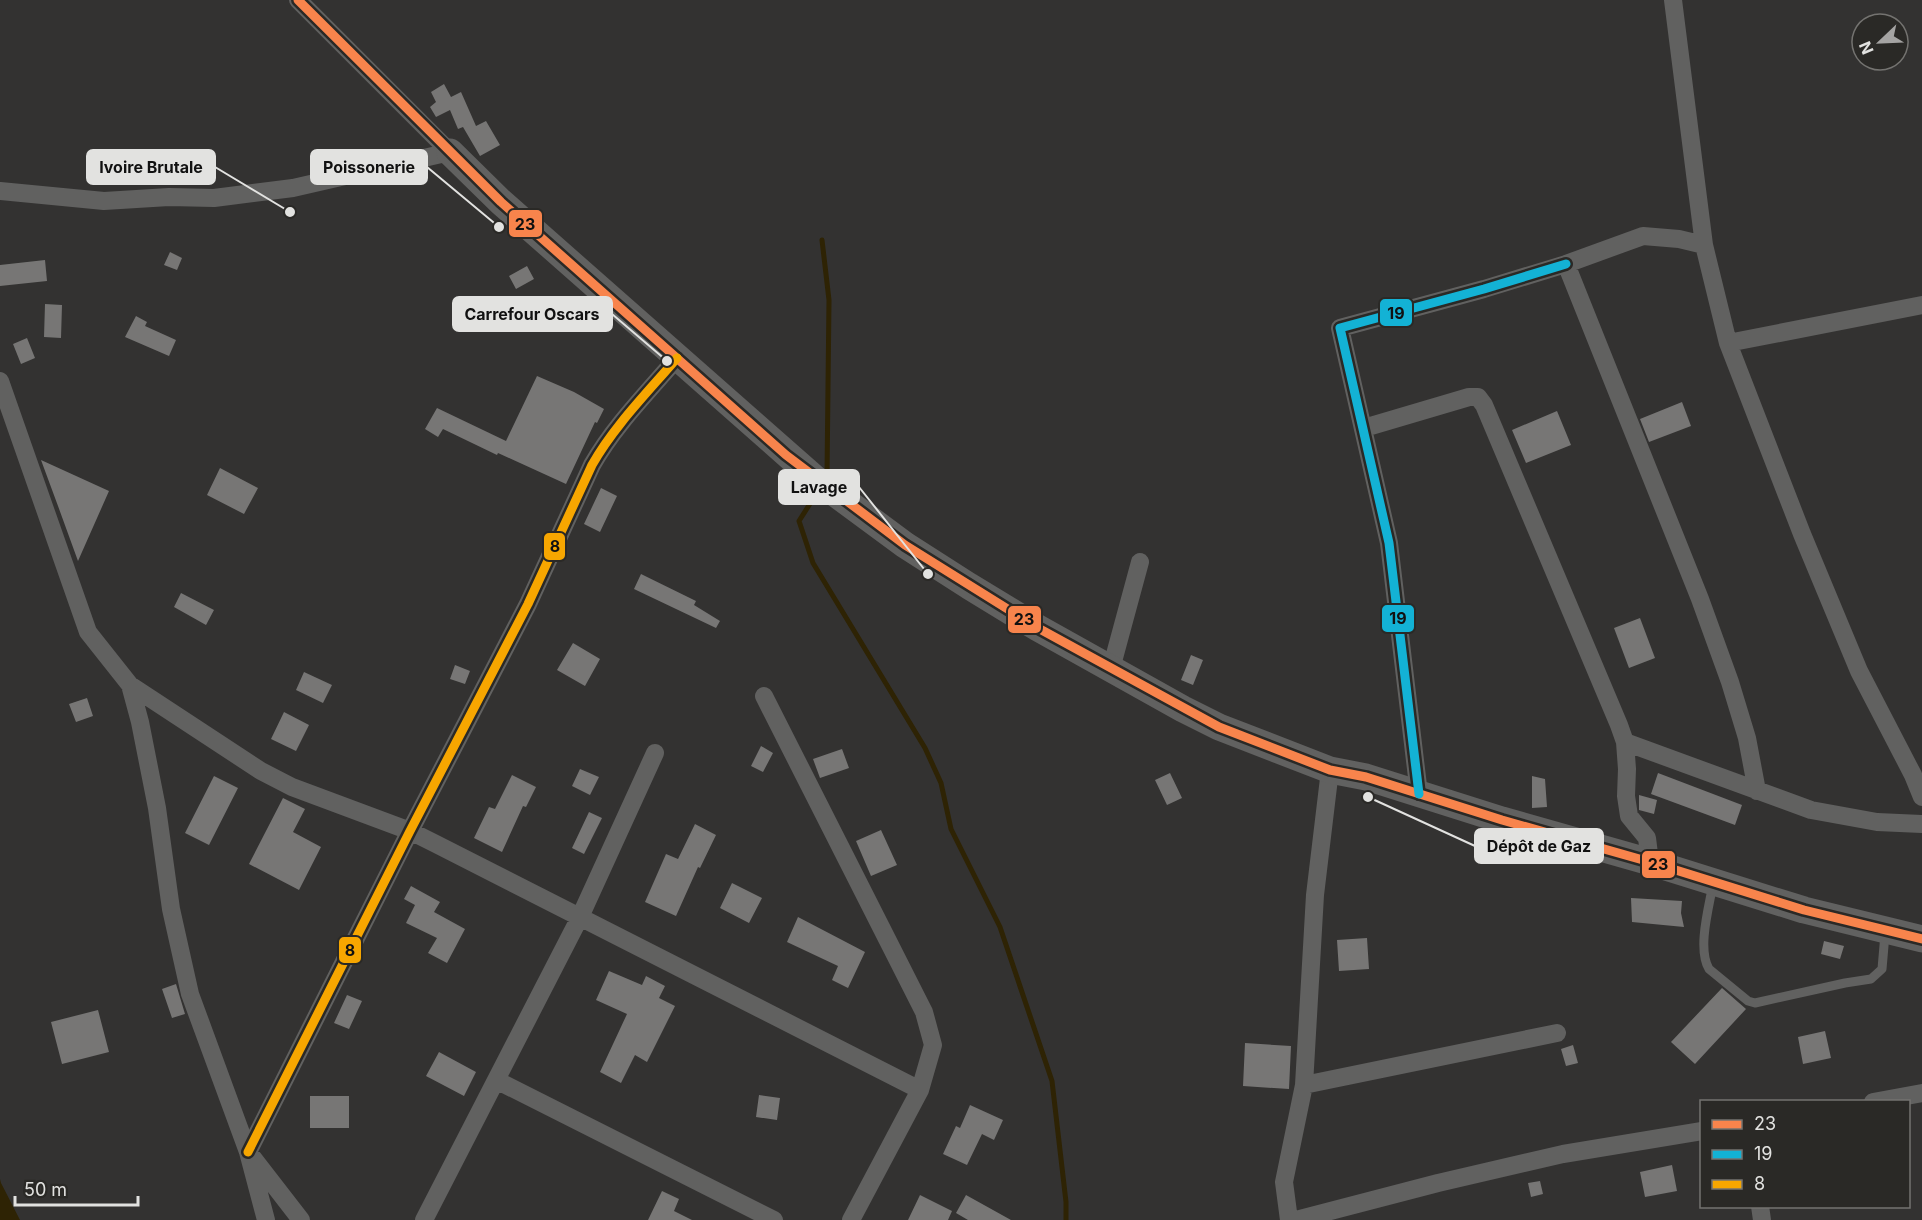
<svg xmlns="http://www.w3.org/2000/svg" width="1922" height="1220" font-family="Inter,sans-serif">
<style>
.water{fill:#2e2304}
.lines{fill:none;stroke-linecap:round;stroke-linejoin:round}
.stream{stroke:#2e2304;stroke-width:5}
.building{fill:#777675}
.lane{stroke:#616160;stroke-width:9}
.street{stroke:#616160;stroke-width:18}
.secondary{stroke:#616160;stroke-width:27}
.bus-1-casing{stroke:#2a2926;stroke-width:14}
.bus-2-casing{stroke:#2a2926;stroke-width:14}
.bus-3-casing{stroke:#2a2926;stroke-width:14}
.bus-1{stroke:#f8844c;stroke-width:9}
.bus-2{stroke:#13b2d5;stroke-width:9}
.bus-3{stroke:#f7a600;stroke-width:9}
.leader{fill:none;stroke:#e2e2e0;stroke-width:2}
.callout-dot{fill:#e2e2e0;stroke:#2a2926;stroke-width:2}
.callout{fill:#e2e2e0;stroke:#e2e2e0;stroke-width:2}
.callout-label{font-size:16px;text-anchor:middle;font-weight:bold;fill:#111}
.line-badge{stroke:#2a2926;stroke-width:2}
.pale-badge-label{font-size:16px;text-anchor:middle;font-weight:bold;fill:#111}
</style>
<rect width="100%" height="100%" fill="#333231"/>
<path class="water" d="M0 1179 1 1183 20 1220H0Z"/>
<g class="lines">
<path class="stream" d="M822 240 829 300 827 475
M813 499 799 521 813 563 925 748 941 783 951 829 1000 927 1052 1081 1066 1202V1220"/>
</g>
<path class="building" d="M444 84 451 97 461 92 476 126 486 121 500 145 480 156 463 127 458 129 450 110 436 117 430 107 436 102 431 92Z
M170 252 182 258 177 270 164 265Z
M45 260 47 281 0 286V265Z
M527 266 534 279 516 289 509 276Z
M45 304 62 305 61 338 44 337Z
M136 316 147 322 145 326 176 340 169 356 125 337Z
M27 338 35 358 21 364 13 344Z
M537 376 574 392 604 409 597 423 595 422 566 484 498 453 497 455 443 429 438 437 425 429 437 408 506 441Z
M1682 402 1691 426 1649 442 1640 419Z
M1557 411 1571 445 1526 463 1512 430Z
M41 460 109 491 78 561 58 506Z
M220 468 258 488 244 514 207 495Z
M601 488 617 496 600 532 584 524Z
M641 574 696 601 694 605 720 621 716 628 634 589Z
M181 593 214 610 206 625 174 607Z
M1640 618 1655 658 1629 668 1614 628Z
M573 643 600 659 585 686 557 670Z
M1191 655 1203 660 1193 685 1181 680Z
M455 665 470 671 465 684 450 679Z
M304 672 332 685 323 703 296 690Z
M87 698 93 716 76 722 69 704Z
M284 712 309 725 296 751 271 739Z
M761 746 773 753 763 772 751 766Z
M842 749 849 768 820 778 813 759Z
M580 769 599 777 590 795 572 786Z
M1170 773 1182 798 1167 805 1155 780Z
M1658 773 1742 805 1735 825 1651 794Z
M512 775 536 787 526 807 523 806 502 852 474 838 489 807 495 809Z
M214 776 238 788 209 845 185 833Z
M1532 776 1545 779 1547 807 1532 808Z
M1639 795 1657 800 1654 814 1639 810Z
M283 798 305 809 293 832 321 847 299 890 249 864Z
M589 812 602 818 584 854 572 848Z
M695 824 716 835 700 868 698 867 676 916 645 902 666 854 678 859Z
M881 830 897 865 871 876 856 841Z
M732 883 762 898 749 923 720 908Z
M411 886 440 902 434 912 465 929 447 963 428 953 437 938 406 923 415 905 404 899Z
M1631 898 1682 901 1681 913 1684 927 1632 922Z
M798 917 865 952 848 988 832 980 838 966 787 942Z
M1367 938 1369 969 1339 971 1337 940Z
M1824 941 1844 946 1840 959 1821 954Z
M609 971 642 985 646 976 665 986 659 998 675 1006 647 1062 635 1055 621 1083 600 1072 627 1014 596 1000Z
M176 984 185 1014 172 1018 162 989Z
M1722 988 1746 1009 1695 1064 1671 1042Z
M347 995 362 1001 349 1029 334 1023Z
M98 1010 109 1052 62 1064 51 1022Z
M1825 1031 1831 1058 1803 1064 1798 1037Z
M1245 1043 1291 1046 1289 1089 1243 1086Z
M1573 1045 1578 1063 1566 1066 1561 1049Z
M439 1052 476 1072 464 1096 426 1076Z
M759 1095 780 1098 777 1120 756 1117Z
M310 1096H349V1128H310Z
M970 1105 1003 1120 994 1140 982 1134 967 1165 943 1154 956 1126 960 1128Z
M1672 1165 1677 1191 1645 1197 1640 1172Z
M1540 1181 1543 1194 1531 1197 1528 1183Z
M662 1191 679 1199 674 1211 692 1220H648Z
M920 1195 952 1211 948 1220H908Z
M966 1195 1011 1220H968L956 1213Z"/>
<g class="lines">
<path class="lane" d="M1713 884C1709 907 1697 949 1709 969L1748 1001 1755 1003 1845 983 1871 979 1882 969 1885 934"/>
<path class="street" d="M298 0 450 152
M1673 0 1704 245 1728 343 1802 534 1859 671 1913 775 1922 797
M0 191 104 201 169 197 214 198 293 188 450 152
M1704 245 1679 239 1643 236 1566 264 1700 599 1730 682 1747 738 1757 791
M1728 343 1922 305
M0 381 88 632 130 685 261 771 292 787 410 831 436 844 920 1090
M1364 428 1469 397H1478L1484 405 1619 725 1625 742 1627 769 1626 796 1629 816 1647 838 1650 862
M1111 669 1140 562
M130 685 140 722 157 808 171 909 190 994 248 1152 266 1220
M764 696 924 1012 933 1045 920 1090 851 1220
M1625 742 1811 810 1877 822 1922 824
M1419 794 1389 543 1340 328 1484 289 1566 264
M496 1080 774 1220
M1304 1085 1557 1033
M1873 1102 1922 1093
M248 1152 410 831 528 604 592 465C614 426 648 392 677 358
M253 1158 301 1220
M1760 1206 1762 1220
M424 1220 580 917 655 753
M1289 1220 1284 1182 1304 1085 1315 895 1330 770
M1296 1220 1438 1183 1563 1154 1702 1131"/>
<path class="secondary" d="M450 152 501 202 813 477 905 545 969 586 1038 628 1183 709 1219 727 1330 770 1366 777 1502 820 1650 862 1804 910 1922 939"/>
<g class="bus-1-casing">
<path id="bus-1" d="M298 0 501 202 786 455 905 545 1038 628 1219 727 1330 770 1366 777 1502 820 1650 862 1804 910 1922 939"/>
</g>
<g class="bus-2-casing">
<path id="bus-2" d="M1419 794 1389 543 1340 328 1484 289 1566 264"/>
</g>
<g class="bus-3-casing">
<path id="bus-3" d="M248 1152 410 831 528 604 592 465C614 426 648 392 677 358"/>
</g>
<use href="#bus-1" class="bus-1"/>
<use href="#bus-2" class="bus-2"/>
<use href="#bus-3" class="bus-3"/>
</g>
<path class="leader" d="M499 227L427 167M290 212L215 167M667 361L612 314M928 574L859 487M1368 797L1475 846"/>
<g class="callout-dot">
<circle cx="499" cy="227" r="6"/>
<circle cx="290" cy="212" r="6"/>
<circle cx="667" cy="361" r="6"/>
<circle cx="928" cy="574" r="6"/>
<circle cx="1368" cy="797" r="6"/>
</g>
<g class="callout">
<rect x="311" y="150" width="116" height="34" rx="6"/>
<rect x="87" y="150" width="128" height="34" rx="6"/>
<rect x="453" y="297" width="159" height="34" rx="6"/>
<rect x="779" y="470" width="80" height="34" rx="6"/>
<rect x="1475" y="829" width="128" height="34" rx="6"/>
</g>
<g class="callout-label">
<text x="369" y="173">Poissonerie</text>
<text x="151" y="173">Ivoire Brutale</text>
<text x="532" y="320">Carrefour Oscars</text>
<text x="819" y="493">Lavage</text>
<text x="1539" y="852">Dépôt de Gaz</text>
</g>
<g class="line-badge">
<rect x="508" y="209" width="35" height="29" rx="6" fill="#f8844c"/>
<rect x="1379" y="298" width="34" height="29" rx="6" fill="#13b2d5"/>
<rect x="543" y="532" width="23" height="29" rx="6" fill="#f7a600"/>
<rect x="1381" y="604" width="34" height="29" rx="6" fill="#13b2d5"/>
<rect x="1007" y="605" width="35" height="29" rx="6" fill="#f8844c"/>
<rect x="1641" y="850" width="35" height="29" rx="6" fill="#f8844c"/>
<rect x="338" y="936" width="24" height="28" rx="6" fill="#f7a600"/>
</g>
<g class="pale-badge-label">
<text x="525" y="230">23</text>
<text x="1396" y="319">19</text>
<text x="555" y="552">8</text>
<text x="1398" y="624">19</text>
<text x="1024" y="625">23</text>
<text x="1658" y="870">23</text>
<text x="350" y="956">8</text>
</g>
<rect x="1700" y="1100" width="210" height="108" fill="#2a2926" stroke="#747370" stroke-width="1.5"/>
<rect x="1712" y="1120" width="30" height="9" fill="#f8844c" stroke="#747370" stroke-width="1.5"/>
<text x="1754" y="1130" font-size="18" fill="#e2e2e0">23</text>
<rect x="1712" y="1150" width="30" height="9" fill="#13b2d5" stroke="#747370" stroke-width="1.5"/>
<text x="1754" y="1160" font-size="18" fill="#e2e2e0">19</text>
<rect x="1712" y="1180" width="30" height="9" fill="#f7a600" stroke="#747370" stroke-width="1.5"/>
<text x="1754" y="1190" font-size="18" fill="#e2e2e0">8</text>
<g transform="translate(1880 42) rotate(247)"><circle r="28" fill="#2a2926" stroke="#747370" stroke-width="1.5"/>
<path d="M0-4.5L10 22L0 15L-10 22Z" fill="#a5a4a3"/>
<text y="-9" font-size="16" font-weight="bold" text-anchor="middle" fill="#e2e2e0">N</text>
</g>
<path d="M15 1196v9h123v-9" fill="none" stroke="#e2e2e0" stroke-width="3"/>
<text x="24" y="1196" font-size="18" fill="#e2e2e0" stroke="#2a2926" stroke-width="4.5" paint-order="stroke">50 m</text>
</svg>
